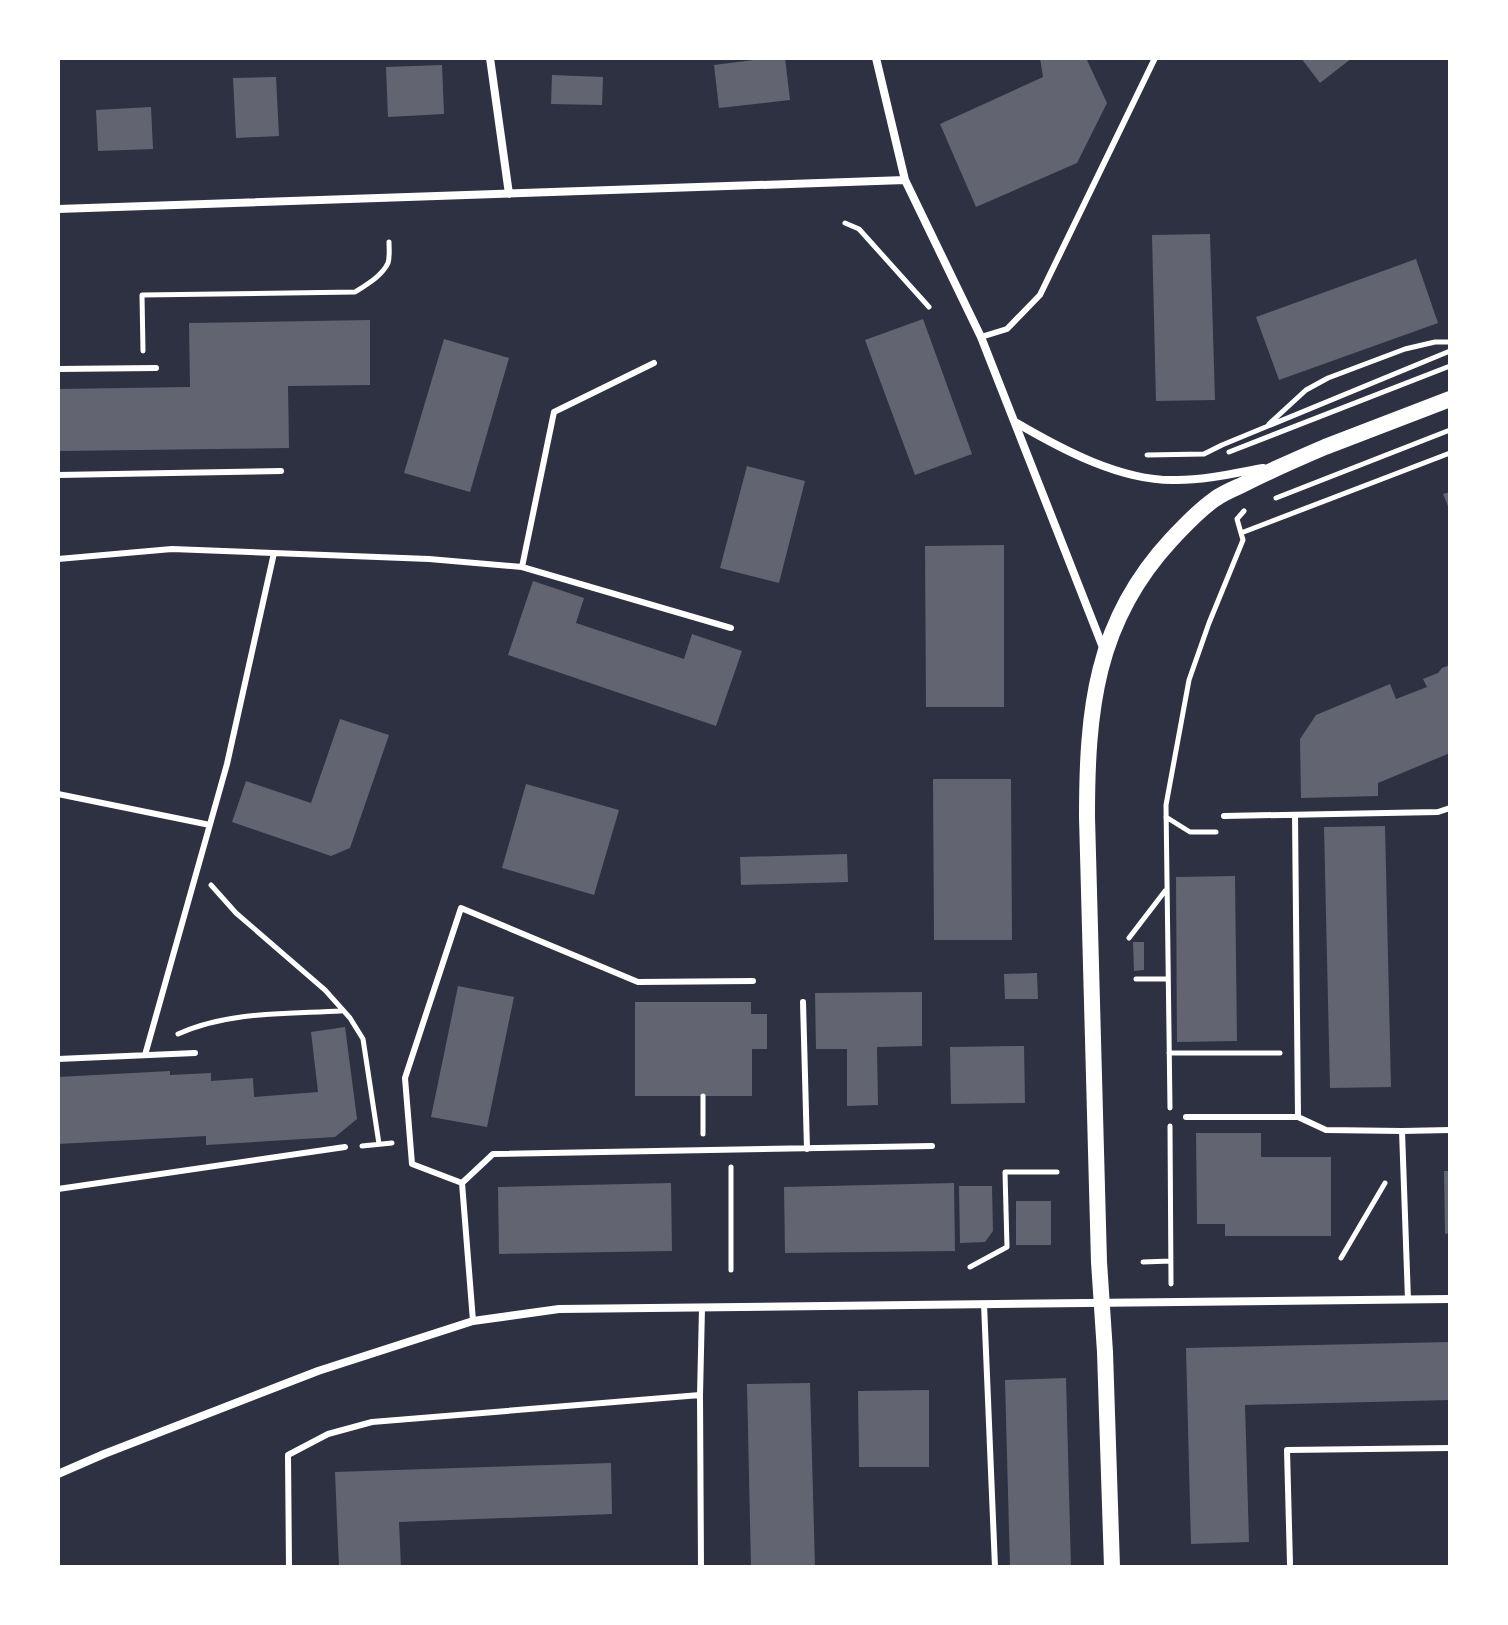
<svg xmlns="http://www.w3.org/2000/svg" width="1508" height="1625" font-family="'DM Sans',sans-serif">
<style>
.building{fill:#626471}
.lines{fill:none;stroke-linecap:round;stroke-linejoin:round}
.path{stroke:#fff;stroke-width:5}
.service{stroke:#fff;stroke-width:6}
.minor{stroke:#fff;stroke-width:8}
.secondary{stroke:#fff;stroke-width:16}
</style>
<rect width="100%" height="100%" fill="#2d3142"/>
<path class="building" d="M771 58H785L790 100 719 108 714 65Z
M1040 58H1086L1107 103 1077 163 976 207 940 124 1043 77Z
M1301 58H1352L1320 83Z
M442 65 444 114 388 117 386 67Z
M552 75 603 77 602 105 551 104Z
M276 77 279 136 236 138 233 78Z
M151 107 153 149 98 151 96 110Z
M1210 234 1215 400 1156 401 1152 235Z
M1416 259 1438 323 1279 380 1256 317Z
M923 319 972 454 915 475 865 340Z
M370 320V385L288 386 289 448 58 451V389L190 387 189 323Z
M444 339 509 358 470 492 404 473Z
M747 466 805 481 779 583 720 568Z
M1450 492V511L1443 494Z
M1004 545V707H926L925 546Z
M533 581 584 598 576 623 684 659 692 634 742 651 716 726 508 655Z
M1450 665V753L1378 783V796L1301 798 1300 739 1316 715 1390 684 1396 699 1427 687 1423 679 1438 673 1442 668Z
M340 719 389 735 350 848 331 856 232 822 246 781 311 803Z
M933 779H1011L1012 940H934Z
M526 784 619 810 594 895 502 868Z
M1385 826 1391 1087 1330 1088 1324 827Z
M847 854 848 882 741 885 740 857Z
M1235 876 1237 1041 1177 1042 1176 877Z
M1133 942H1144V970L1134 971Z
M1037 973 1038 999H1005L1004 974Z
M458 986 514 997 487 1127 431 1117Z
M922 992V1046L877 1047 878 1105 847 1106V1049H816L815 993Z
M635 1002H751V1014H767V1049H752V1096H635Z
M345 1027 357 1119 335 1137 206 1145V1136L58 1144V1077L170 1071V1075L211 1073V1081L253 1078 254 1097 318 1092 311 1032Z
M1024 1046 1025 1103 951 1104 950 1047Z
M1196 1133H1261V1157H1331V1236H1225V1224H1197Z
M1444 1171H1450V1233L1445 1234Z
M671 1183 672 1251 499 1254 498 1187Z
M954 1183 955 1251 785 1253 784 1187Z
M959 1186H992L993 1231 985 1242 960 1243Z
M1016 1201H1051V1245H1016Z
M1450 1342V1400L1245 1405 1249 1542 1191 1544 1186 1348Z
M1066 1378 1071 1567H1010L1005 1380Z
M810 1383 815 1567H751L747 1384Z
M929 1390V1467H859L858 1391Z
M611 1463 612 1514 399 1522 401 1567H339L335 1472Z"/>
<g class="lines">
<path class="path" d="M845 223 859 229 929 307
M143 351 142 295 355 292C366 285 382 276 388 263 390 257 389 248 389 242
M1269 424 1306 390 1328 378 1405 349 1435 342H1450
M1229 452 1450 366
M1147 455 1204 454 1222 445 1450 351
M1276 498 1450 430
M1241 533 1450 453
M1166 817 1190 832H1216
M211 885 236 913 325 990 350 1018 363 1039 379 1144
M1129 938 1165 891
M1136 979H1168
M178 1034C229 1011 287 1014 341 1011
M1169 1053H1280
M703 1096V1134
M1170 1108 1166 805 1189 680 1209 623 1243 540 1237 519 1244 511
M1170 1126 1171 1284
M362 1146 392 1143
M731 1167V1270
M1341 1258 1385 1183
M1143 1262 1171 1261
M970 1267 1007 1247 1005 1172H1057"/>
<path class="service" d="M981 337 1007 329 1040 295 1155 58
M58 369 156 368
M58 475 281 471
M58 559 172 549 429 559 522 567 731 628
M522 567 554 412 654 363
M58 794 210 825
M1295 815 1298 1117 1326 1130 1402 1131
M1224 816 1438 812 1450 808
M803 1002 807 1149
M145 1055 227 764 274 553
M58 1059 195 1053
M1186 1117H1298
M462 1183 412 1164 405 1078 461 908 638 982 753 981
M58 1189 345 1147
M1408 1300 1402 1131 1450 1130
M984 1304 995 1567
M473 1321 462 1183 493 1154 932 1146
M1290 1564 1287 1450 1450 1448
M289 1567 288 1455 328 1434 372 1422 700 1395
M701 1567 700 1395 702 1308"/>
<path class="minor" d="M490 58 509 194
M876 58 905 180 981 337 1104 650
M58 209 905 180
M1015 422C1061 449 1122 482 1177 480 1206 480 1235 473 1263 468
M58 1474 104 1454 318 1371 473 1321 559 1309 1450 1299"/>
<path class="secondary" d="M1112 1567 1105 1352 1099 1262 1087 817C1087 711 1095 622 1171 540 1184 526 1199 510 1215 499 1223 493 1233 489 1242 485 1269 471 1297 459 1325 447 1367 431 1408 415 1450 399"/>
</g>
<rect width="1508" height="1625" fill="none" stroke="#ffffff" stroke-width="120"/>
</svg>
